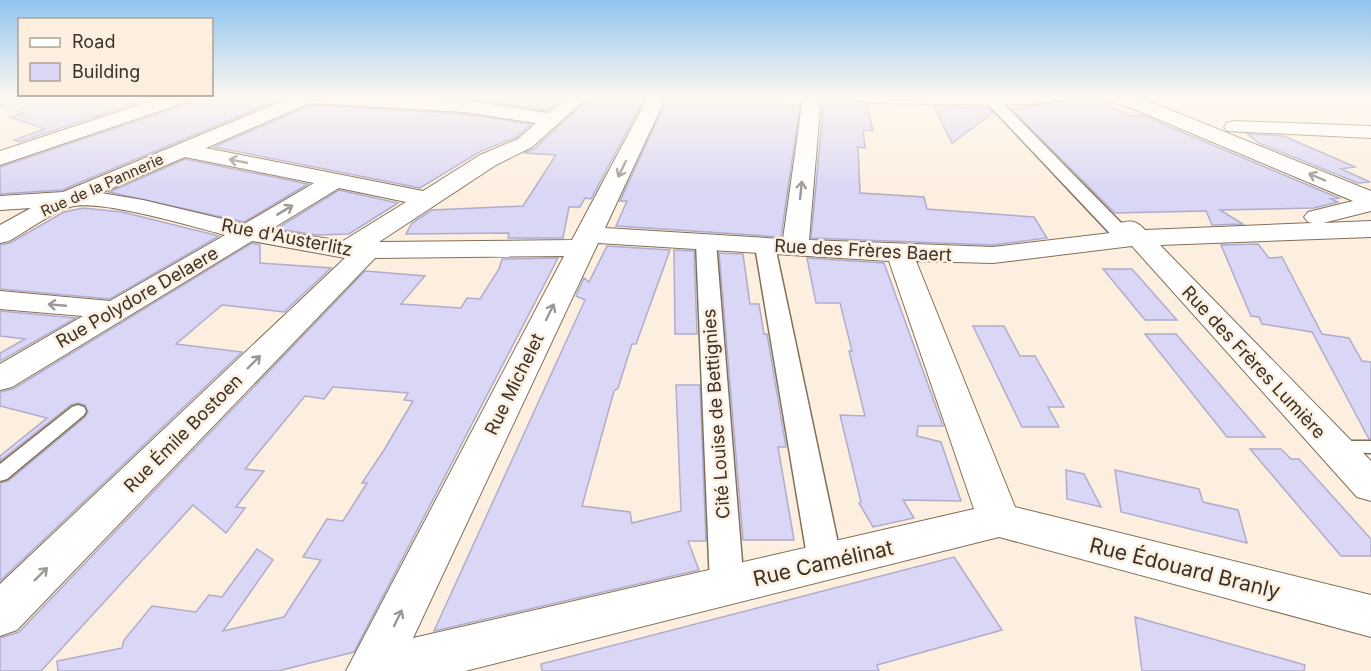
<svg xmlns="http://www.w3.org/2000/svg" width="1371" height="671" font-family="Inter,sans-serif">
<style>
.building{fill:#dad6f5;stroke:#b0acca;stroke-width:1.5}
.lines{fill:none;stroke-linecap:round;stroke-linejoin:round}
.service-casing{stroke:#826f58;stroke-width:3}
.pedestrian-casing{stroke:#826f58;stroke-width:3}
.minor-casing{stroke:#826f58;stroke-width:2}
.service{fill:#fff;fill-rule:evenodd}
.pedestrian{fill:#fff;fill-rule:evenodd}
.minor{fill:#fff;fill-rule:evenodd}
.oneway{stroke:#9c9893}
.labels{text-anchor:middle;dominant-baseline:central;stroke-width:5;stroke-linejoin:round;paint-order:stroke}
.far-street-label{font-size:15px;fill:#3a3127;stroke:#fdefe0}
.street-label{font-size:18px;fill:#3a3127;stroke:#fdefe0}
.near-street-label{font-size:21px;fill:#3a3127;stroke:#fdefe0}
</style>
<rect width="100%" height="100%" fill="#fdefe0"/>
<path class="building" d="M0 97H155L19 142 14 140 45 129 10 117 23 113 0 106Z
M193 97H285L62 190 0 194V167L190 103Z
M456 97H563L547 111Z
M590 97H645L591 199 585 198 580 207H569L563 238H508L509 233 406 234 412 223 432 210 523 206 556 155 524 153 534 149Z
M668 97 761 98 776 99 775 104 800 105 781 237 616 226 627 201H620Z
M1078 98H1089L1131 116 1141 115 1339 198 1331 199 1338 202 1314 208 1220 210 1243 224 1212 225 1206 211 1115 213 1012 110Z
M824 99 860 100 867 104 873 131 863 130 865 148 858 147 860 193 924 197 927 209 1034 217 1047 238 993 245 811 238Z
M310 105 464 114 531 124 517 137 481 151 420 188 214 147Z
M934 106 989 109 993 113 952 143Z
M1247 134 1284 136 1355 167 1341 169 1370 182 1358 183 1259 143Z
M185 159 308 184 244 222 109 192Z
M339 190 398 203 349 234 317 235 276 229Z
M83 208 122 212 219 236 110 299 0 289V245L10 243 64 212Z
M252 243 260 245V263L331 268 284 312 222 305 176 344 242 352 0 581V483L8 481 85 417 88 412 85 405 77 403 71 405 0 461V456L47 418 0 406V392L13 389Z
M1258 244 1269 258 1282 257 1322 334 1349 338 1362 361 1371 362V439H1369L1312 332 1262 324 1259 317 1251 316 1221 245Z
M607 246 670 250 636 344H632L618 388 614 391 582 506 630 512 632 523 681 511 676 385H700L706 541H688L699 570 434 631 585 300 576 296 584 278 589 282Z
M674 250 694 251 697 334H675Z
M719 253 743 254 750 304H759L764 334H767L786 447H778L794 540H743Z
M558 258 354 652 278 671H58L57 661 122 648 124 640 152 606 196 612 209 595 222 597 257 549 273 560 223 631 284 617 321 560 303 557 327 519 343 521 367 483H362L384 450 413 401 404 400 408 393 333 387 324 399 305 396 245 469 264 471 236 507 245 508 226 533 193 505 41 671H0V638L19 632 365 271 425 276 401 304 461 308 467 298 480 299 499 269 502 259Z
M807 258 884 263 943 426H918L917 436 941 442 961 501 903 500 914 518 873 527 859 503 861 502 840 415 865 416 849 351H852L840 303H816Z
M1103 269H1132L1177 320H1145Z
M0 311 76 318 0 361V353L25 339 0 336Z
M973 326H1004L1020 356H1035L1064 407H1048L1059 427H1022Z
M1145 334H1176L1265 437H1227Z
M1250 449H1281L1291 459H1299L1371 539V556H1341Z
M1066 470 1084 474 1101 507 1067 499Z
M1115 470 1199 489 1203 502 1238 510 1247 543 1121 512Z
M954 557 1002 630 877 665 879 671H542L541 664Z
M1135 617 1305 665 1304 671H1142Z"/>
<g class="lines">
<g class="service-casing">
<path id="service" d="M78 405 84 407 86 411 84 415 7 479 0 481V464L72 407Z
M1338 441H1371V453L1332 452 1329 447 1332 442Z"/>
</g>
<g class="pedestrian-casing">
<path id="pedestrian" d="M985 97H997L1133 235 1136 239 1133 243H1119L986 102Z
M706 236 713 238 716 242 744 586 739 597 727 601 715 597 710 586 696 242 699 238Z
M765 240 772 242 775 246 842 562 837 572 825 576 813 572 808 562 755 246 758 242Z"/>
</g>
<g class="minor-casing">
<path id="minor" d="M163 97H191L189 101 0 165V151Z
M292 97H408L464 100 548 113 567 97H588L532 147 496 165 379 242 572 240 648 97H666L605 228 783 239 803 97H821L809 240 993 247 1119 232 1116 228 1120 223C1131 220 1137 221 1145 230L1313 223 1308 222 1304 217 1308 212 1353 201 1129 107 1105 101 1103 97 1143 99 1371 191V211L1323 223 1371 221V237L1160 245 1371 461V501L1357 497 1132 246 993 263 916 261 1015 507 1371 595V637L999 537 465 671H346L564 256 375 258 17 630 0 636V584L345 258 252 241 12 387 0 390V364L83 316 0 309V291L110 301 225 235C194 227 97 198 70 207 51 213 28 230 9 241L0 243V225L31 208 0 210V196L63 192ZM310 103 464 112 536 123 518 139 480 155 423 191 206 148ZM185 157 314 183 244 224 143 200 101 193ZM339 188 406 202 343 241 270 230ZM598 243 889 261 974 509 413 638Z
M861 97H1057L1055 101 1048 103 1004 105 870 103 863 101Z
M1234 121 1371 126V138L1227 131 1224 127 1227 123Z"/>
</g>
<use href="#service" class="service"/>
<use href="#pedestrian" class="pedestrian"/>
<use href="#minor" class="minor"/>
</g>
<defs><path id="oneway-shaft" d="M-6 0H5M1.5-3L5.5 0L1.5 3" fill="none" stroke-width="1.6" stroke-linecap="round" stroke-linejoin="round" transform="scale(1.5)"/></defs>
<g class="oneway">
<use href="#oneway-shaft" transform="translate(238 161) rotate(-169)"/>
<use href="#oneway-shaft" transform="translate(622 169) rotate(116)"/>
<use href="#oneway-shaft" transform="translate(1317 177) rotate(-157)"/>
<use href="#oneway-shaft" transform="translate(801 190) rotate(-84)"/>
<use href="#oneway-shaft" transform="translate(285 210) rotate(-31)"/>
<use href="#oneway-shaft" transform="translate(57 305) rotate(-175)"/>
<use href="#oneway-shaft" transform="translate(550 312) rotate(-64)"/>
<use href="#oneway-shaft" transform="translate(254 362) rotate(-45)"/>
<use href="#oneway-shaft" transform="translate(41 574) rotate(-45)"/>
<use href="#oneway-shaft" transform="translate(398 618) rotate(-64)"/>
</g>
<linearGradient id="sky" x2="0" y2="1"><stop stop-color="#91c4ef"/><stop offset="0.51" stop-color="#fef8f1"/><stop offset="1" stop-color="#fef8f1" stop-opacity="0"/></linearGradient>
<rect width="1371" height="191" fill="url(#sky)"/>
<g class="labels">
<g class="far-street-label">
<text transform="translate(102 185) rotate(-24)">Rue de la Pannerie</text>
</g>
<g class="street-label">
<text transform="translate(287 237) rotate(11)">Rue d'Austerlitz</text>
<text transform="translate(863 250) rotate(3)">Rue des Frères Baert</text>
<text transform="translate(137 297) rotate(-30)">Rue Polydore Delaere</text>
<text transform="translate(1254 362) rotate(47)">Rue des Frères Lumière</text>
<text transform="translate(514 384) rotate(-64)">Rue Michelet</text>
<text transform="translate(716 414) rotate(-94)">Cité Louise de Bettignies</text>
<text transform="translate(183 433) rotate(-45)">Rue Émile Bostoen</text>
</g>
<g class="near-street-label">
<text transform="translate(823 563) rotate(-13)">Rue Camélinat</text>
<text transform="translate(1185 568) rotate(14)">Rue Édouard Branly</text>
</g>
</g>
<rect x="18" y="18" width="195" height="78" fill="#fdefe0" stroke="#afa396" stroke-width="1.5"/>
<rect x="30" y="38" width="30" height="9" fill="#ffffff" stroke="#afa396" stroke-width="1.5"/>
<text x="72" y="48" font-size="18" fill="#3a3127">Road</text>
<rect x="30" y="63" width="30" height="18" fill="#dad6f5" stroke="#afa396" stroke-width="1.5"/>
<text x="72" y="78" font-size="18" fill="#3a3127">Building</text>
</svg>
